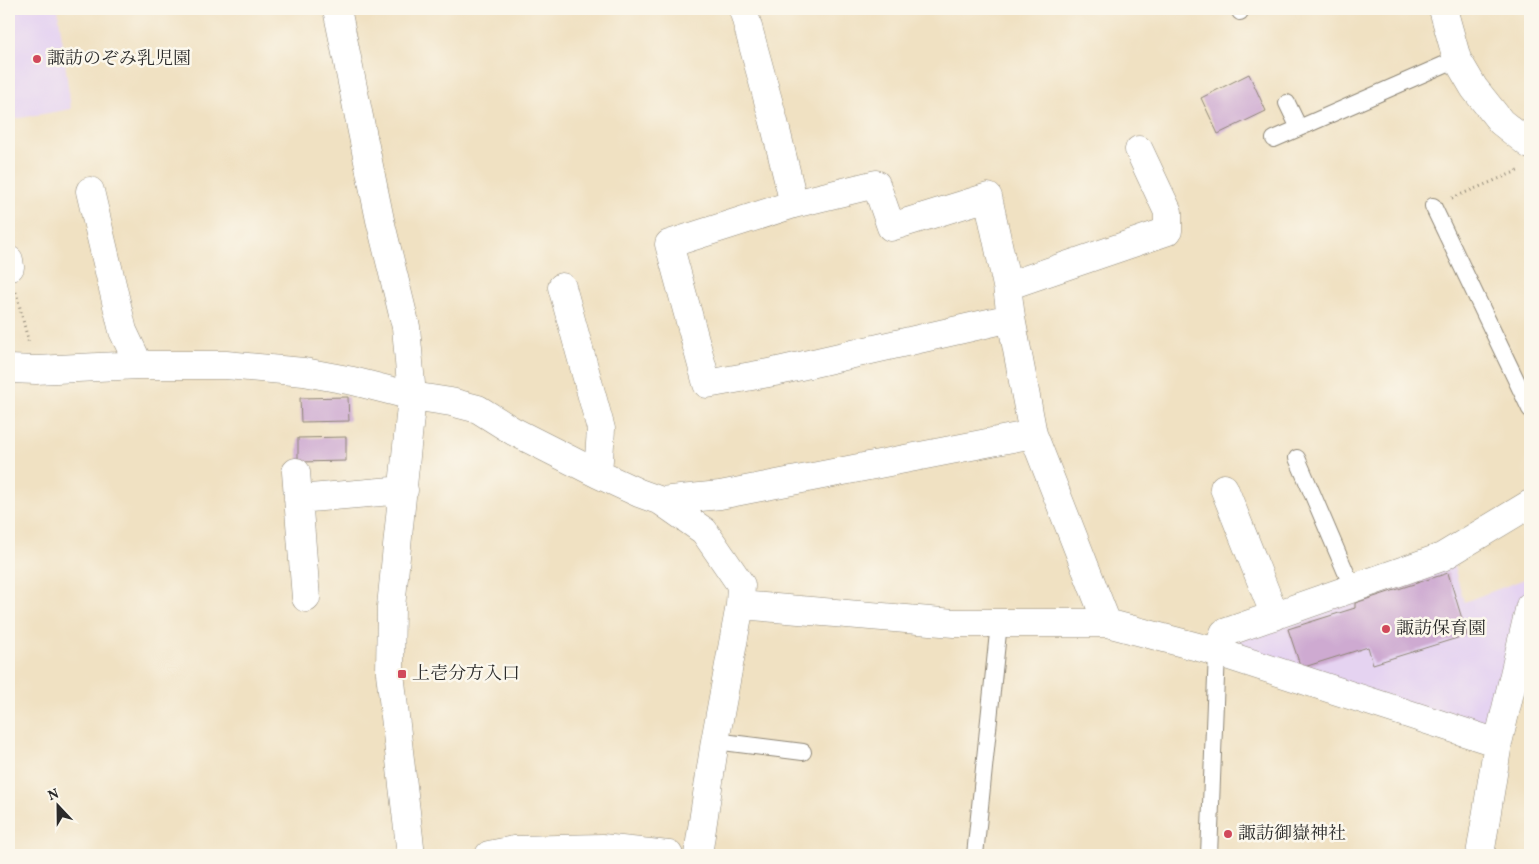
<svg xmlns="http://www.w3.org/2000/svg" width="1539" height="864" font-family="Vollkorn,'Noto Serif JP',serif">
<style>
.built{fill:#e5d3f1}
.building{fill:#ceaad1}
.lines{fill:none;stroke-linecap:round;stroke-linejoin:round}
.service-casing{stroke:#8e8676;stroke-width:18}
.minor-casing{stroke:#8e8676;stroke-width:29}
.path{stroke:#8e8676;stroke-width:3;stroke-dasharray:1 4;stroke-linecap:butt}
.service{stroke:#fff;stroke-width:16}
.minor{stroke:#fff;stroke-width:28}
.poi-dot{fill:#d1495b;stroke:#fbf7ec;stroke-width:2}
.labels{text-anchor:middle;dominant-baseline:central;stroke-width:5;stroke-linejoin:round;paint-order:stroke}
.poi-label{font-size:18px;fill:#2b2b2b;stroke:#fbf7ec;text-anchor:start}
</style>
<rect width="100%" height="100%" fill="#fbf7ec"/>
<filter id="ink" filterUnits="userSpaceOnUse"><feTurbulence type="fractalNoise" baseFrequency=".02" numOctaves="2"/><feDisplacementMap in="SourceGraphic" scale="10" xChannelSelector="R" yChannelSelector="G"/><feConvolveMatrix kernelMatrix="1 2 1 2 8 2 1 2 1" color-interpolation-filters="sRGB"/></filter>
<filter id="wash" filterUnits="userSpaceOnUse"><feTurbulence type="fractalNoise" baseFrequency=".0096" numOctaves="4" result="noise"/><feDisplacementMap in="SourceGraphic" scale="20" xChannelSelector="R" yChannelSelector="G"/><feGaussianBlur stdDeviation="1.12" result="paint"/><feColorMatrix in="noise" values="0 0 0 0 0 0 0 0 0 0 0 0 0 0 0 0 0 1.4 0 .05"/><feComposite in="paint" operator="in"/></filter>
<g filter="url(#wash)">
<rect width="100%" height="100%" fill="#f0e1c2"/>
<path class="built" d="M9 9H58L71 109 9 120Z
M1453 563 1464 602 1530 577V585L1493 735 1231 643Z"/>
<g id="blocks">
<path class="building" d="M1249 74 1266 111 1218 134 1201 98Z
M348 397 349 421 301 422 300 398Z
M346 437V461L298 462V438Z
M1448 573 1467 635 1373 664 1368 647 1301 668 1288 629 1355 608V603Z"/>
</g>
</g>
<g filter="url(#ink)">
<use href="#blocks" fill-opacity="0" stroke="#8e8676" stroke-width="1"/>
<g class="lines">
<g class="service-casing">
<path id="service" d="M1239 9 1240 12
M1287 103 1299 128
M1274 139 1457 59
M1433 206 1530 409
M1297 458 1353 589
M715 741 803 752
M975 855 999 623
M1209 855 1217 652"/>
</g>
<g class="minor-casing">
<path id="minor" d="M337 9 380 220 406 327 412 396 391 607 390 673 411 855
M743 9 774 122 794 204 876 184 891 227 988 197 1007 286 1011 318 1033 434 1107 623 1217 652 1224 633 1442 557 1530 504
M1443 9 1457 59 1474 88 1501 122 1530 145
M90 191 123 331 139 365
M794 204 669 244 707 384 774 372 1011 318
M9 260 10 267
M1007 286 1168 231V212L1139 150
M562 287 601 429 598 474
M9 369 36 370 139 365H226L304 372 353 381 412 396 451 402 478 409 513 431 598 474 639 493 661 501 720 495 1033 434
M296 472 306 598
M1224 488 1275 616
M298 499 404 490
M661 501 704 531 741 585 740 605 715 741 698 855
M740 605 954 623H1107
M1217 652 1498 743
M489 855 514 850 602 848 669 855
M1480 855 1498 743 1530 606"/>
</g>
<path class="path" d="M1452 198 1520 170
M16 292 29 344"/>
<use href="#service" class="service"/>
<use href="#minor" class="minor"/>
</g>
</g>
<g class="poi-dot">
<circle cx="37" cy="59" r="5"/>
<circle cx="1386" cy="629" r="5"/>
<rect x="397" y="669" width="10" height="10" rx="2.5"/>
<circle cx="1228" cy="834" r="5"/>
</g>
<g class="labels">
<g class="poi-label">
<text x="47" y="59">諏訪のぞみ乳児園</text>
<text x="1396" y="629">諏訪保育園</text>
<text x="412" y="674">上壱分方入口</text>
<text x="1238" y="834">諏訪御嶽神社</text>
</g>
</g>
<rect width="1539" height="864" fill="none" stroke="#fbf7ec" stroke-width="30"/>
<g transform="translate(58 806) rotate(338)" stroke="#fbf7ec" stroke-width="4" paint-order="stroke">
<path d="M0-4L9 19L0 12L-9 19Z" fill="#2b2b2b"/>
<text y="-8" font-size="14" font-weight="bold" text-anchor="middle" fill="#2b2b2b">N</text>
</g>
</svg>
